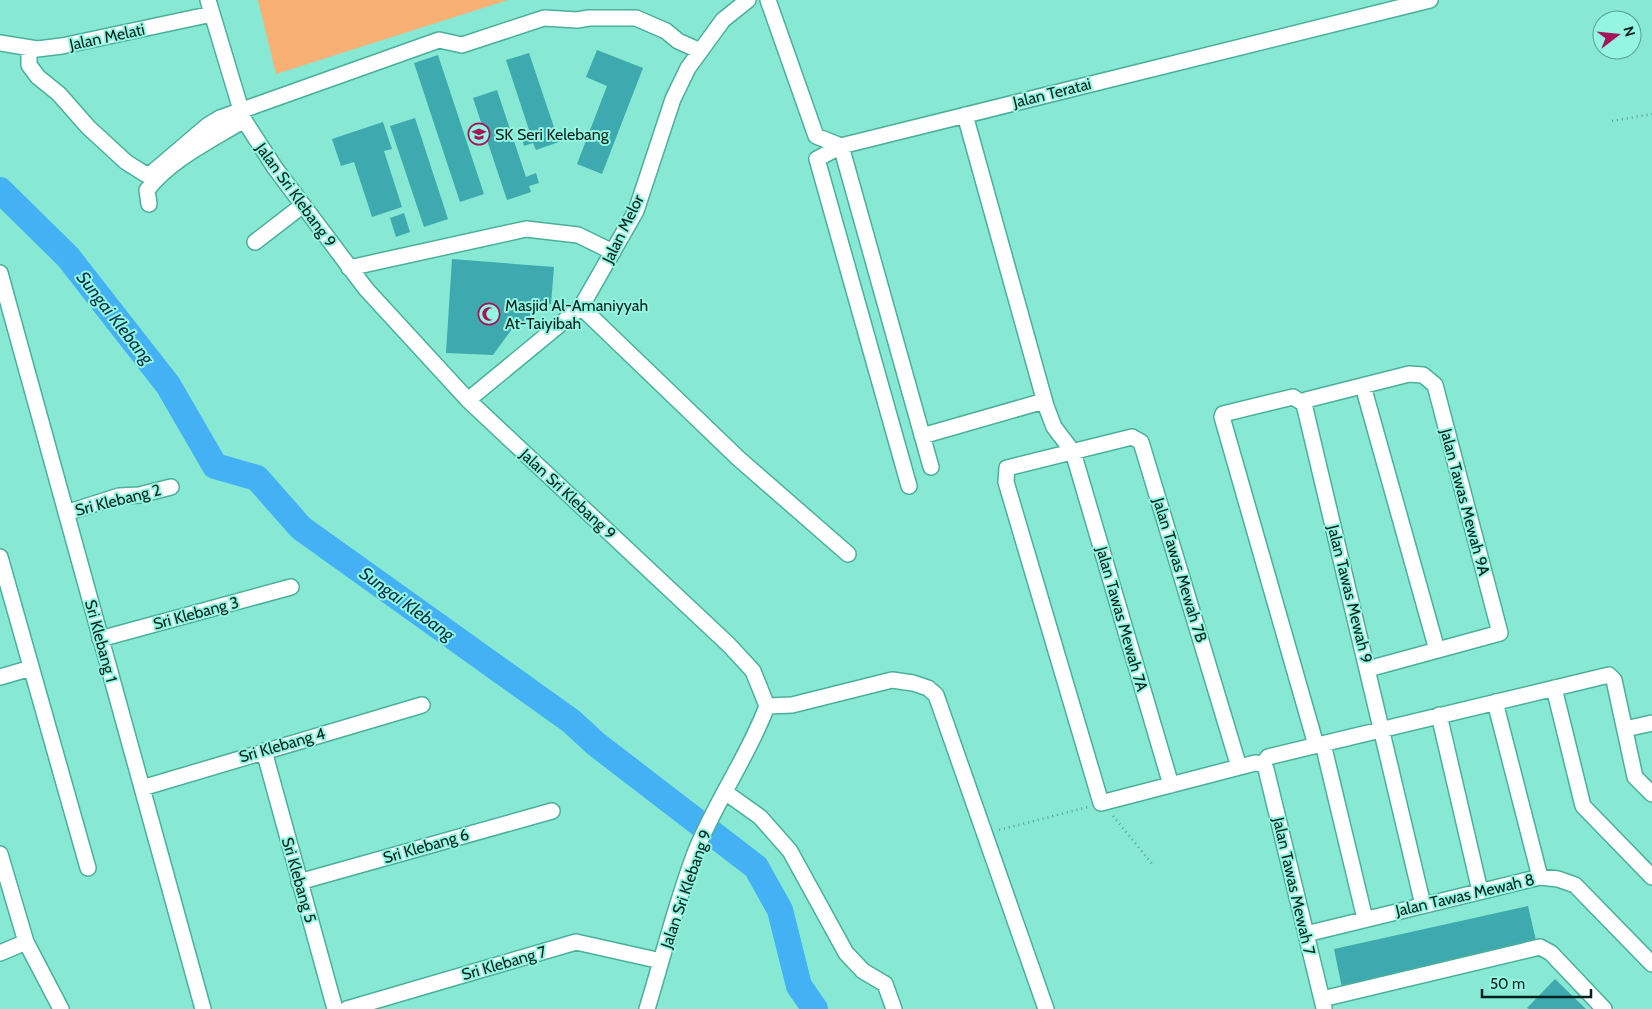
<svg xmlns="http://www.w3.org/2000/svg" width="1652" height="1009" font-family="Cabin,sans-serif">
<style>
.green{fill:#f8b075}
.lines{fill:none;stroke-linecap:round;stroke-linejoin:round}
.river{stroke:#43b1f3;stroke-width:26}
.building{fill:#3eaaaf}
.minor-casing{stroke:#4caf9c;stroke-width:18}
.path{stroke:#57a092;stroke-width:2.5;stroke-dasharray:1 4;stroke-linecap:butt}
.minor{stroke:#fff;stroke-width:15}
.labels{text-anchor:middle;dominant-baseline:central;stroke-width:4;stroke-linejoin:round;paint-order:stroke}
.street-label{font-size:16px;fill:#03221d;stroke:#94f5e1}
.poi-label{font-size:16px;fill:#03221d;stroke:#94f5e1;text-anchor:start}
.water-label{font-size:18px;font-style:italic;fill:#01314b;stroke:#94f5e1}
</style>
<rect width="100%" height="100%" fill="#87e8d4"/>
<path class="green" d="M258 0H508L276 74Z"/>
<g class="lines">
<path class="river" d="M0 190 68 257 168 385 215 466 257 478 301 528 571 721 596 744 756 867 780 910 799 986 815 1009"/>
</g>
<path class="building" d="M597 50 643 68 602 174 577 164 607 86 586 77Z
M529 53 559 142 536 150 533 143 524 146 521 136 530 133 506 60Z
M438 55 484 194 460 202 414 63Z
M497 90 526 177 536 173 539 183 529 186 531 192 507 200 473 98Z
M415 118 448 219 424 227 390 126Z
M383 122 392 149 384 151 402 207 372 217 354 162 341 166 332 139Z
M404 213 410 232 396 237 390 218Z
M452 259 554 267 551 304 533 303 529 324 515 325 493 355 446 353Z
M1528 906 1537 945 1342 988 1334 949Z
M1555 979 1586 1009H1529L1527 1008Z"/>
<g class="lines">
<g class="minor-casing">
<path id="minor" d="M208 0 244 120 275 168 366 289 468 400 729 645 753 671 767 706C748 757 715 802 695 853 676 903 663 957 647 1009
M768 0 816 136 841 146
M0 43 37 49 62 46 212 14
M29 48V65L38 77 59 94 88 127 126 162 145 174 153 172 207 126 220 118 439 40 462 45 544 18 577 20 589 18H636L666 31 678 41 698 50
M965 115 1046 406 1054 427 1073 452 1171 785
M841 146 931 467
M149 204 147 190C171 159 212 140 244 120
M255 242 303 205
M349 268 526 229 578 235 613 252
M0 273 203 1009
M581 307 738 458 848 554
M1363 386 1437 650
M468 400 581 307 636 211 673 99 688 68 723 20 748 0
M1304 404 1306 400 1409 374 1423 375 1435 385 1500 633 1368 669
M1304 404 1423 905
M1304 404 1293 397 1227 413 1223 414 1222 417 1316 745
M922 436 1044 401
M909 486 817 159 841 146 1430 0
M66 513 119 496 139 495 171 487
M0 557 88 868
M100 639 291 587
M0 677 31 668
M1554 688 1583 806 1652 877
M1495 702 1540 877
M767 706 792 705 892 680 913 683 928 688 936 695 1046 1009
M1439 715 1480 891
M1625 729 1652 723
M1323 744 1365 919
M264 751 335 1009
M1263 764 1268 757 1609 675 1614 680 1635 777 1652 794
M1263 764 1266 769 1324 1008
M1239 767 1141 442 1132 437 1007 468 1006 482 1101 803 1255 763 1263 764
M142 788 422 705
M725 792 760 817 790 851 846 953 863 971 885 984 894 1009
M0 854 26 942 61 1009
M299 882 552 811
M1306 934 1540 877 1558 879 1575 885 1652 964
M0 953 26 942
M1322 999 1540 947 1551 953 1604 1009
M347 1009 576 942 661 961"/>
</g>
<path class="path" d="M1612 121 1652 114
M1113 816 1153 865
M999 830 1088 807"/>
<use href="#minor" class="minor"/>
</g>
<defs>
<g id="school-ring" transform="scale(1.125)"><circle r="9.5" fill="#94f5e1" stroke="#a4165a" stroke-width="1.5"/><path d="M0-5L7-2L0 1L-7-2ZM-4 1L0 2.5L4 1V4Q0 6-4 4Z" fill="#a4165a"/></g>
<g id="mosque-ring" transform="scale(1.125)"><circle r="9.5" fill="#94f5e1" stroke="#a4165a" stroke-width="1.5"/><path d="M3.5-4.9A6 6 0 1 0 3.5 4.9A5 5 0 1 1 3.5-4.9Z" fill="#a4165a"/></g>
</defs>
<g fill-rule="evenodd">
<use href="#school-ring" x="479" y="134"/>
<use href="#mosque-ring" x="489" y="314"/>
</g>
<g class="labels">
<g class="street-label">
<text transform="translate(107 37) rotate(-12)">Jalan Melati</text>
<text transform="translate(1052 93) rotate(-14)">Jalan Teratai</text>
<text transform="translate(296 195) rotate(54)">Jalan Sri Klebang 9</text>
<text transform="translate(623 229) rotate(-64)">Jalan Melor</text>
<text transform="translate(568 494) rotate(43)">Jalan Sri Klebang 9</text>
<text transform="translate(118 500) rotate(-14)">Sri Klebang 2</text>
<text transform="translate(1465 502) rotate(75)">Jalan Tawas Mewah 9A</text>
<text transform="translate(1180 570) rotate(73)">Jalan Tawas Mewah 7B</text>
<text transform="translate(1350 594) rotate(76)">Jalan Tawas Mewah 9</text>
<text transform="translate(196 613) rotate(-15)">Sri Klebang 3</text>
<text transform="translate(1122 619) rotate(74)">Jalan Tawas Mewah 7A</text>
<text transform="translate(101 641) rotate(75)">Sri Klebang 1</text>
<text transform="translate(282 745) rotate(-16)">Sri Klebang 4</text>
<text transform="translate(426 846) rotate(-16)">Sri Klebang 6</text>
<text transform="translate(299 880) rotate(74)">Sri Klebang 5</text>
<text transform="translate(1294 886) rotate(77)">Jalan Tawas Mewah 7</text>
<text transform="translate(686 889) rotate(-71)">Jalan Sri Klebang 9</text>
<text transform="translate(1465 895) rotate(-13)">Jalan Tawas Mewah 8</text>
<text transform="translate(504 963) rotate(-16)">Sri Klebang 7</text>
</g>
<g class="poi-label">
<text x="495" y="134">SK Seri Kelebang</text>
<text x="505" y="305">Masjid Al-Amaniyyah<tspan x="505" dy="18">At-Taiyibah</tspan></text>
</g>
<g class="water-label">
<text transform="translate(115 318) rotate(52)">Sungai Klebang</text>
<text transform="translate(407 604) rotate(36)">Sungai Klebang</text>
</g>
</g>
<g transform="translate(1617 35) rotate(74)"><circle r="24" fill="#94f5e1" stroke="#5aa193"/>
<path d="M0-4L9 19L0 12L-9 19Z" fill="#a4165a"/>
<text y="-8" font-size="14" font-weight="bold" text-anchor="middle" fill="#03221d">N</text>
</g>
<path d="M1482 989v8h109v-8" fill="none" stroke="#03221d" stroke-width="2.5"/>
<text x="1490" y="989" font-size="15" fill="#03221d" stroke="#94f5e1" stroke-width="4" paint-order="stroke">50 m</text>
</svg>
